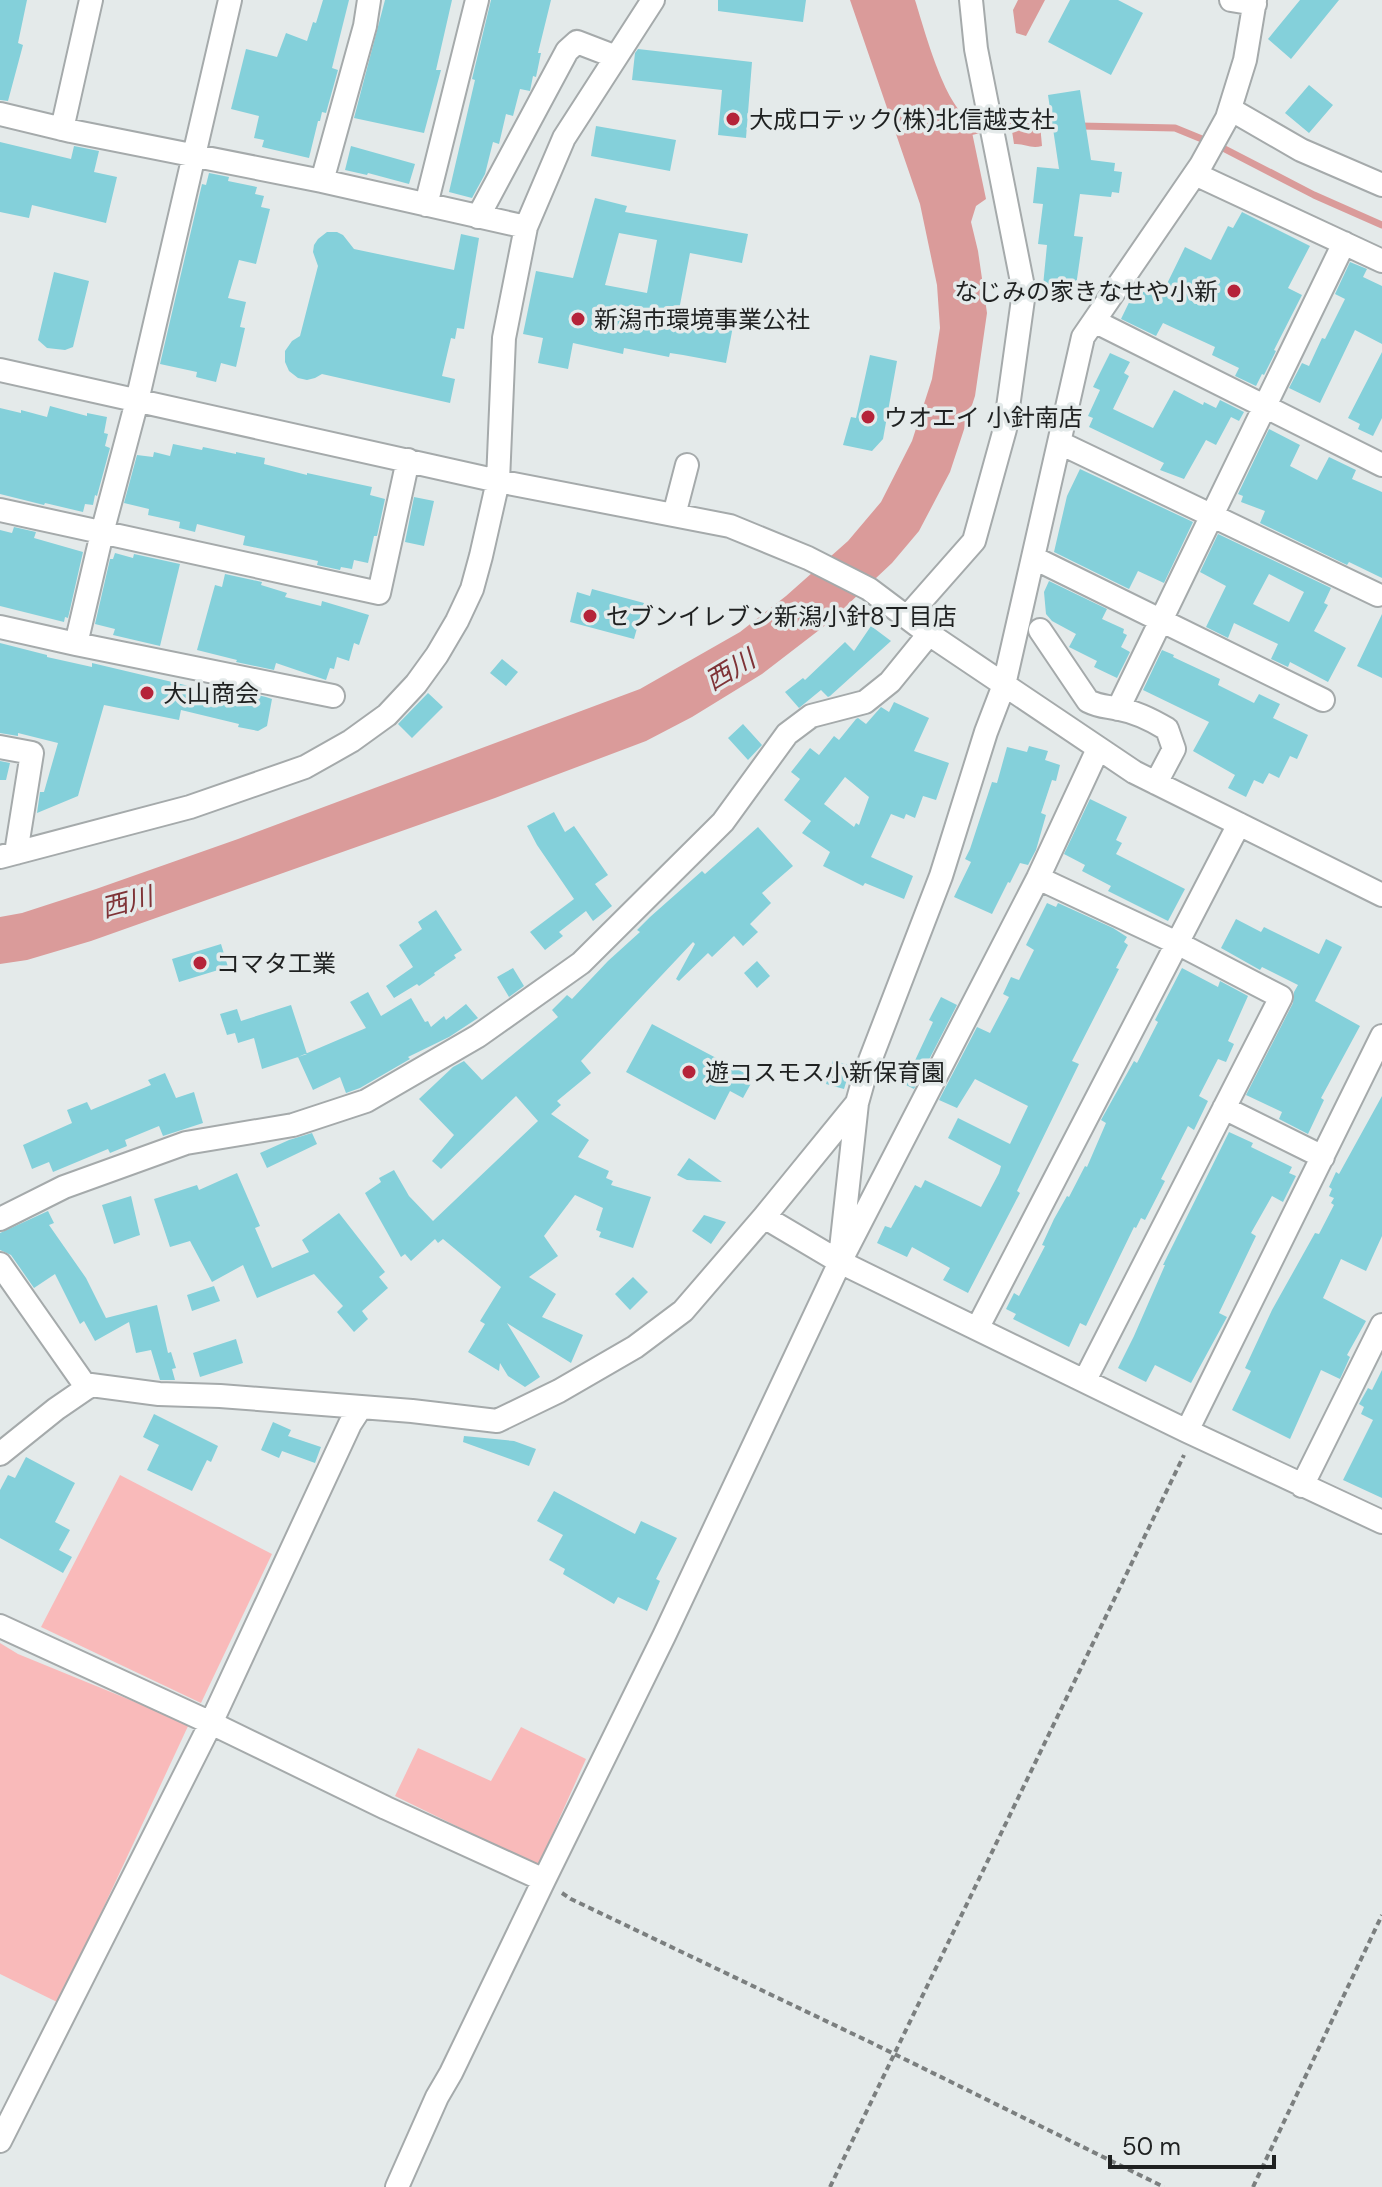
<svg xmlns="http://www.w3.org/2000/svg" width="1382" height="2187" font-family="'DM Sans','Noto Sans JP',sans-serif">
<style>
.green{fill:#f9baba}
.water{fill:#da9b9a}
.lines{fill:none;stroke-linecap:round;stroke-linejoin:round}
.stream{stroke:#da9b9a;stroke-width:7}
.building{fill:#84d0da;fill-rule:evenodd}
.minor-casing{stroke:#a5aaab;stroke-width:26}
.path{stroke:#7b7f7f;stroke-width:4;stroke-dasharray:6 4;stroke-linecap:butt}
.minor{stroke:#fff;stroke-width:22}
.poi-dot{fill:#b52339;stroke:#e4eaea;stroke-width:3}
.labels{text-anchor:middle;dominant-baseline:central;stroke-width:7;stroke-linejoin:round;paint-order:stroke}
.poi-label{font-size:24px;fill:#1f2121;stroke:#e4eaea;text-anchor:start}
.water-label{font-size:26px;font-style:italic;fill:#7f3337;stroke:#e4eaea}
</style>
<rect width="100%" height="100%" fill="#e4eaea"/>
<path class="green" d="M120 1475 272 1554 201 1703 41 1627Z
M0 1643 18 1654 189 1724 59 2003 0 1974Z
M521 1727 586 1759 538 1866 395 1796 418 1748 491 1781Z"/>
<path class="water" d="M850 0H915C923 25 945 108 969 118L986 199 976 206 971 222 978 251 987 313 975 396 950 472 919 531 892 563 827 624 762 674 692 717 646 741 495 798 91 941 27 960 0 964V917L22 913 96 889 238 839 640 689 740 632 786 596 848 541 881 502 912 441 932 379 940 328 937 285 920 204Z
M1018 0H1045L1026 36 1016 33 1013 10Z
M1039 113 1042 146C1031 149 1025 144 1014 144L1012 131C1020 117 1024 114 1039 113Z"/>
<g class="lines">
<path class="stream" d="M1080 126 1175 128 1219 146 1314 195 1382 225
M965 133 994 126H1059"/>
</g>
<path class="building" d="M0 0H27L18 43 23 45 8 101 0 100Z
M323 0H349L332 68 338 70 326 113 322 112 320 121H318L309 158 262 147 264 140 254 138 259 116 231 109 246 49 277 57 286 33 307 41 313 22 316 23Z
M385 0H452L436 70H441L424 133 354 118Z
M491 0H551L538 53H541L536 77 533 76 530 91 520 89 513 116 506 114 499 144 493 142 485 174 472 198 449 192 475 80 472 79Z
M718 0H806L803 22 718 11Z
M1070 0H1118L1143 13 1111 75 1048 42Z
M1300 0H1339L1291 59 1268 39Z
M638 49 752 62 746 138 718 135 722 90 632 80 635 53Z
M1309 85 1333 105 1309 133 1285 113Z
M1080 90 1091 160 1115 163 1114 171 1122 172 1119 193 1112 192 1111 197 1080 194 1074 236 1083 237 1076 286 1069 285 1067 300 1042 296 1047 245 1038 244 1043 204 1033 203 1037 167 1059 169 1048 95Z
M596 126 676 140 670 171 591 156Z
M0 142 71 159 74 146 99 151 94 172 117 177 106 223 32 205 29 218 0 212Z
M351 146 415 164 409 184 368 173 367 175 345 170Z
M209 173 229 177 228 181 257 187 255 194 264 196 261 207 270 209 256 264 239 260 228 298 246 302 240 327 245 328 236 367 221 363 216 382 196 377 197 372 160 364 202 184 206 185Z
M595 198 627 206 625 212 748 234 742 263 690 253 679 310 734 321 726 363 683 355 670 353 669 357 624 348 623 354 573 343 568 369 538 363 543 338 523 334 536 271 573 278ZM619 233 657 240 647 293 605 285Z
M1242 212 1310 246 1288 288 1302 295 1274 350 1276 351 1264 375 1262 374 1256 386 1235 376 1239 368 1212 355 1215 347 1163 323 1156 336 1121 319 1136 288 1148 294 1151 288 1162 294 1185 247 1211 260 1228 226 1233 228Z
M327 232H337L343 235 354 249 454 270 461 234 479 238 464 329 457 328 455 339 451 338 442 376 455 379 450 403 322 374 315 378 307 380 298 378 289 371 285 362V351L292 341 300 336 318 266 313 252 314 245 318 239Z
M1350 262 1367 269 1363 277 1382 286V344L1355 330 1320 403 1289 388 1302 363 1309 366 1322 338 1325 339 1345 299 1335 294Z
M54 272 89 281 73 347 65 350 47 348 38 340Z
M1382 352V418L1373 436 1358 429 1360 424 1348 418Z
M1110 353 1130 362 1124 373 1129 376 1113 409 1153 428 1174 390 1203 405 1204 402 1216 408 1220 400 1244 412 1239 421 1231 417 1216 445 1206 440 1184 479 1160 470 1164 463 1089 427 1093 418 1088 416 1100 390 1093 387Z
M870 355 897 361 883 439 872 451 843 445 851 417 856 418Z
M50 406 87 416V413L107 417 104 433 108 434 105 446 110 448 97 496 95 495 93 505 85 504 83 512 45 503 44 505 0 494V408L21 413V410L47 417Z
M1269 429 1300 445 1290 466 1317 480 1329 457 1356 470 1352 479 1382 492V578L1349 562 1347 565 1260 523 1265 511 1241 502 1243 496 1238 494Z
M173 444 202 450 203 447 236 454V452L265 458 264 464 307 475V473L372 487 370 495 385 499 377 536H374L368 563 354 560 352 569 341 567 340 570 317 565 318 561 243 545 245 536 197 524 195 532 179 528 180 522 148 515 149 509 124 503 137 455 153 457 154 452 170 456Z
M1080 469 1193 522 1164 583 1138 571 1129 589 1054 552 1067 496Z
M414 497 434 501 424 546 405 542Z
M14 527 36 532 34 538 83 552 68 618 65 617 64 622 0 606V530L12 533Z
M1218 534 1331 588 1324 603 1328 605 1314 631 1346 648 1328 682 1290 662 1288 667 1271 659 1278 644 1234 623 1228 638 1206 627 1226 586 1200 572ZM1269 574 1304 592 1289 622 1253 604Z
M115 553 133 558 134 554 180 564 160 646 113 635 115 629 95 624 110 559H113Z
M225 574 262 582 261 585 287 593 285 597 321 606 322 601 369 615 359 645 354 643 349 661 337 657 334 669 330 668 326 680 276 663 274 670 236 662 237 660 197 650 215 585 222 587Z
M1049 581 1107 609 1102 619 1124 629 1123 633 1127 635 1121 647 1130 652 1117 678 1094 667 1097 661 1069 647 1076 634 1052 621 1046 614 1044 592Z
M592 589 644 603 634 639 570 622 577 592 590 596Z
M1382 614V678L1357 666Z
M871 626 891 641 830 696 828 697 821 690 799 708 785 692 803 678 805 680 845 642 854 651Z
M0 643 47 655V657L92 667V663L206 690V687L229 692 230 689 266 697 272 699 267 726 258 731 238 727 239 724 181 710 179 720 104 705 78 796 37 813 40 792H44L58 743 18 733V736L0 733Z
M1162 650 1174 655 1173 657 1220 679 1218 685 1254 703 1259 694 1280 704 1273 718 1308 735 1297 759 1290 756 1279 778 1269 773 1263 784 1254 780 1246 797 1228 788 1235 775 1193 751 1209 722 1143 690Z
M502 659 518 672 506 686 490 673Z
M428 693 443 707 412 738 398 724Z
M894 702 929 718 914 751 949 763 936 800 923 796 915 818 906 814 904 819 891 814 871 857 913 876 904 899 865 883 863 886 823 866 830 852 802 833 811 821 784 800 800 779 791 772 810 748 819 755 834 736 839 740 856 719 858 718 866 724 881 707 889 712ZM845 777 869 797 859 825 856 823 854 827 824 804Z
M743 724 762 745 748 760 728 738Z
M1029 746 1048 751 1045 760 1060 765 1056 781 1052 780 1041 813 1046 815 1036 850 1028 865 1020 863 1010 883 1008 882 992 914 954 897 971 862 965 859 970 849 992 782 997 783 1007 747 1027 752Z
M0 761 10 763 6 780H0Z
M1090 799 1127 817 1116 840 1122 843 1116 854 1185 889 1168 921 1108 891 1111 886 1082 871 1085 865 1064 854Z
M554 812 565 832 574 826 608 875 595 884 612 906 593 921 586 911 559 932 563 936 545 950 530 932 574 899 537 845 527 826Z
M758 827 793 866 762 893 771 903 750 924 758 932 743 946 734 936 712 957 708 953 679 981 676 979 695 944 693 942 581 1061 591 1073 557 1101 561 1105 551 1114 589 1140 578 1157 609 1171 606 1178 613 1181 611 1185 651 1197 633 1248 599 1237 601 1232 596 1230 603 1208 575 1195 544 1236 558 1256 529 1277 556 1294 542 1317 583 1335 571 1363 507 1323 540 1377 525 1387 508 1376 500 1363 499 1371 468 1352 485 1324 480 1321 501 1287 443 1239 438 1243 435 1239 411 1261 405 1254 401 1257 365 1193 381 1182 379 1178 394 1170 409 1196 433 1221 538 1121 516 1096 441 1169 432 1161 454 1135 419 1099 453 1067 464 1061 482 1080 558 1017 552 1010 567 995 572 999 608 961 640 932 637 930 650 917 702 871 705 874Z
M1047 903 1056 907 1058 903 1113 928 1127 937 1124 942 1128 945 1116 968 1119 969 1072 1061 1079 1064 1017 1191 1020 1193 968 1293 943 1280 950 1268 912 1247 907 1257 877 1243 885 1226 891 1228 915 1185 921 1188 925 1180 981 1207 999 1173 1001 1166 948 1138 958 1118 1010 1144 1028 1106 975 1079 957 1108 939 1100 977 1027 990 1033 1009 997 1003 994 1011 977 1019 980 1034 950 1026 945Z
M436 910 462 950 454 955 456 958 434 973 435 975 419 986 417 984 394 998 386 986 413 967 399 945 422 929 418 922Z
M1236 919 1261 932 1264 927 1319 954 1326 939 1342 947 1315 1001 1360 1026 1321 1098 1324 1100 1308 1134 1279 1119 1282 1112 1246 1095 1293 1003 1294 992 1298 985 1262 967 1260 970 1221 948Z
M221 944 228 967 179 982 172 959Z
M757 961 770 976 757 988 744 973Z
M513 968 524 986 509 997 497 977Z
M1182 968 1218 987 1220 981 1248 996 1228 1041 1234 1044 1226 1062 1218 1059 1199 1096 1208 1101 1194 1130 1188 1126 1161 1179 1165 1181 1145 1220 1141 1218 1136 1228 1134 1227 1086 1326 1080 1323 1069 1347 1013 1319 1016 1314 1006 1309 1014 1293 1019 1296 1045 1246 1042 1245 1054 1219 1067 1196 1069 1197 1085 1166 1087 1167 1106 1123 1101 1120 1134 1061 1137 1063 1158 1022 1155 1020Z
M368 992 381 1016 411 998 425 1022 428 1021 431 1027 444 1016 446 1020 466 1004 478 1018 449 1037 408 1057 410 1059 360 1088 346 1093 340 1077 313 1090 298 1057 366 1028 350 1002Z
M941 997 957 1005 914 1089 904 1084 933 1022 929 1020Z
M291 1005 307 1054 262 1069 254 1038 238 1043 235 1033 227 1035 220 1014 237 1009 241 1021Z
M652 1024 754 1078 743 1098 730 1091 715 1120 626 1072Z
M833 1060 851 1066 844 1089 826 1084Z
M165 1073 176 1098 194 1092 203 1123 163 1136 159 1126 125 1140 127 1146 110 1153 108 1149 53 1172 49 1162 32 1169 23 1145 72 1123 67 1110 87 1102 91 1110 151 1085 148 1080Z
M1382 1096V1236L1366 1271 1341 1259 1323 1298 1366 1321 1347 1355 1350 1357 1340 1379 1321 1370 1290 1439 1232 1410 1251 1371 1245 1368 1272 1310 1315 1233 1319 1234 1334 1205 1331 1203 1334 1198 1329 1196 1332 1189 1329 1187 1336 1172 1339 1174Z
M1229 1132 1253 1143 1251 1147 1292 1167 1289 1173 1296 1176 1283 1202 1272 1196 1251 1233 1256 1236 1219 1313 1227 1317 1191 1383 1155 1365 1146 1382 1118 1368 1134 1336 1165 1265H1163Z
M312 1133 317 1144 267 1168 260 1153 289 1140Z
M689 1158 722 1182 687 1180 677 1175Z
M237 1173 260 1226 255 1228 272 1268 309 1252 302 1240 339 1213 385 1272 379 1277 388 1288 362 1311 368 1319 354 1332 337 1312 343 1306 314 1274 257 1298 243 1265 212 1282 190 1241 170 1247 154 1199 197 1185 199 1190Z
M131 1196 140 1235 114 1244 102 1205Z
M48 1211 54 1223 49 1225 86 1278 106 1318 157 1305 168 1353 171 1352 176 1368 172 1369 175 1380H160L151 1350 136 1353 129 1322 95 1341 84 1321 80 1324 55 1274 34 1288 11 1255 0 1250V1233Z
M704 1215 726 1222 711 1244 692 1231Z
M633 1277 648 1292 630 1310 615 1294Z
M214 1286 220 1301 192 1311 187 1295Z
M236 1339 243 1363 200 1377 193 1353Z
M1382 1370V1498L1343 1480 1373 1420 1361 1414 1364 1407 1359 1404 1368 1388 1372 1390Z
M154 1414 218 1446 211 1462 207 1460 192 1491 147 1470 159 1445 143 1437Z
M273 1422 291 1430 288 1436 321 1447 315 1463 282 1451 279 1458 261 1450Z
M464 1436 514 1441 536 1449 529 1466 463 1442Z
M26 1457 75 1483 55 1522 70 1530 59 1550 72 1557 63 1573 0 1538V1490L8 1475 15 1478Z
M554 1491 635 1534 641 1521 677 1538 656 1579 660 1581 647 1611 618 1597 614 1604 563 1574 565 1569 549 1560 563 1535 537 1521Z"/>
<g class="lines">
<g class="minor-casing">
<path id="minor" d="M1231 0 1255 4
M1230 109 1301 150 1382 185
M0 114 71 131 322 181 526 227
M62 129 91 0
M1195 174 1382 261
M322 181 365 26 369 0
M426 205 477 0
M478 217 567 51 577 42 616 57
M1094 321 1382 465
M0 370 498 481 730 526 808 558 869 589 929 634 1134 772 1382 895
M1060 443 1378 595
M0 510 379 593 408 460
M674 515 687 465
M1034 558 1323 700
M907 617 974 541 1005 429 1024 292 976 49 971 0
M0 627 76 644 333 696
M1040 630 1088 701C1100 707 1106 706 1119 709 1136 712 1152 720 1167 729L1174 749 1156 783
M76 644 102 533 137 401 230 0
M1118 709 1344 243
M0 747 32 753 16 853
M0 857 190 807 305 767 351 741 387 715 416 684 437 655 457 621 472 589 481 556 498 481 504 338 526 227 564 138 653 0
M1038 878 1177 943 1281 997 1085 1380
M1224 1108 1323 1157
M764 1217 840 1262 1187 1431 1382 1522
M0 1219 64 1187 186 1143 293 1125 366 1101 478 1036 581 963 723 822 787 734 811 716 865 702 890 682 929 634
M841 1249 857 1103 866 1071 941 876 986 732 1004 685 1083 337 1201 165 1227 118 1245 60 1255 0
M0 1264 87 1388
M978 1327 1239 824
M1187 1431 1382 1036
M0 1454 56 1409 91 1385 159 1394 220 1396 412 1411 497 1421 559 1391 635 1347 683 1311 764 1217 857 1103
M1302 1486 1382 1325
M0 1626 211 1723 386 1808 544 1880
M0 2141 211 1723 350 1424 361 1407
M397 2187 437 2097 451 2073 544 1880 664 1636 840 1262 1038 878 1098 749"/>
</g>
<path class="path" d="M562 1893 571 1899 872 2043 1164 2187
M830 2187 1184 1455
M1253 2187 1382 1915"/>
<use href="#minor" class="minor"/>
</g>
<g class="poi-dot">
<circle cx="733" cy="119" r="8"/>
<circle cx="1234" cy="291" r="8"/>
<circle cx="578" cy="319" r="8"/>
<circle cx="868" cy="417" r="8"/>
<circle cx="590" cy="616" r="8"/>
<circle cx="147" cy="693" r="8"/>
<circle cx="200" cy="963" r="8"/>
<circle cx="689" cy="1072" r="8"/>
</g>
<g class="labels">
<g class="poi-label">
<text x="749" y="119">大成ロテック(株)北信越支社</text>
<text x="1218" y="291" text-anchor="end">なじみの家きなせや小新</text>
<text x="594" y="319">新潟市環境事業公社</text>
<text x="884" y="417">ウオエイ 小針南店</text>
<text x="606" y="616">セブンイレブン新潟小針8丁目店</text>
<text x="163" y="693">大山商会</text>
<text x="216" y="963">コマタ工業</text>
<text x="705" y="1072">遊コスモス小新保育園</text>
</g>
<g class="water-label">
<text transform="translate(730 670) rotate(-31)">西川</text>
<text transform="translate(127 902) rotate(-15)">西川</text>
</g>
</g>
<path d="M1110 2155v12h164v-12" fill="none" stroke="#1f2121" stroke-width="4"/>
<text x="1122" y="2155" font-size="24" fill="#1f2121" stroke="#e4eaea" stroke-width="6" paint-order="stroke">50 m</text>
</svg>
